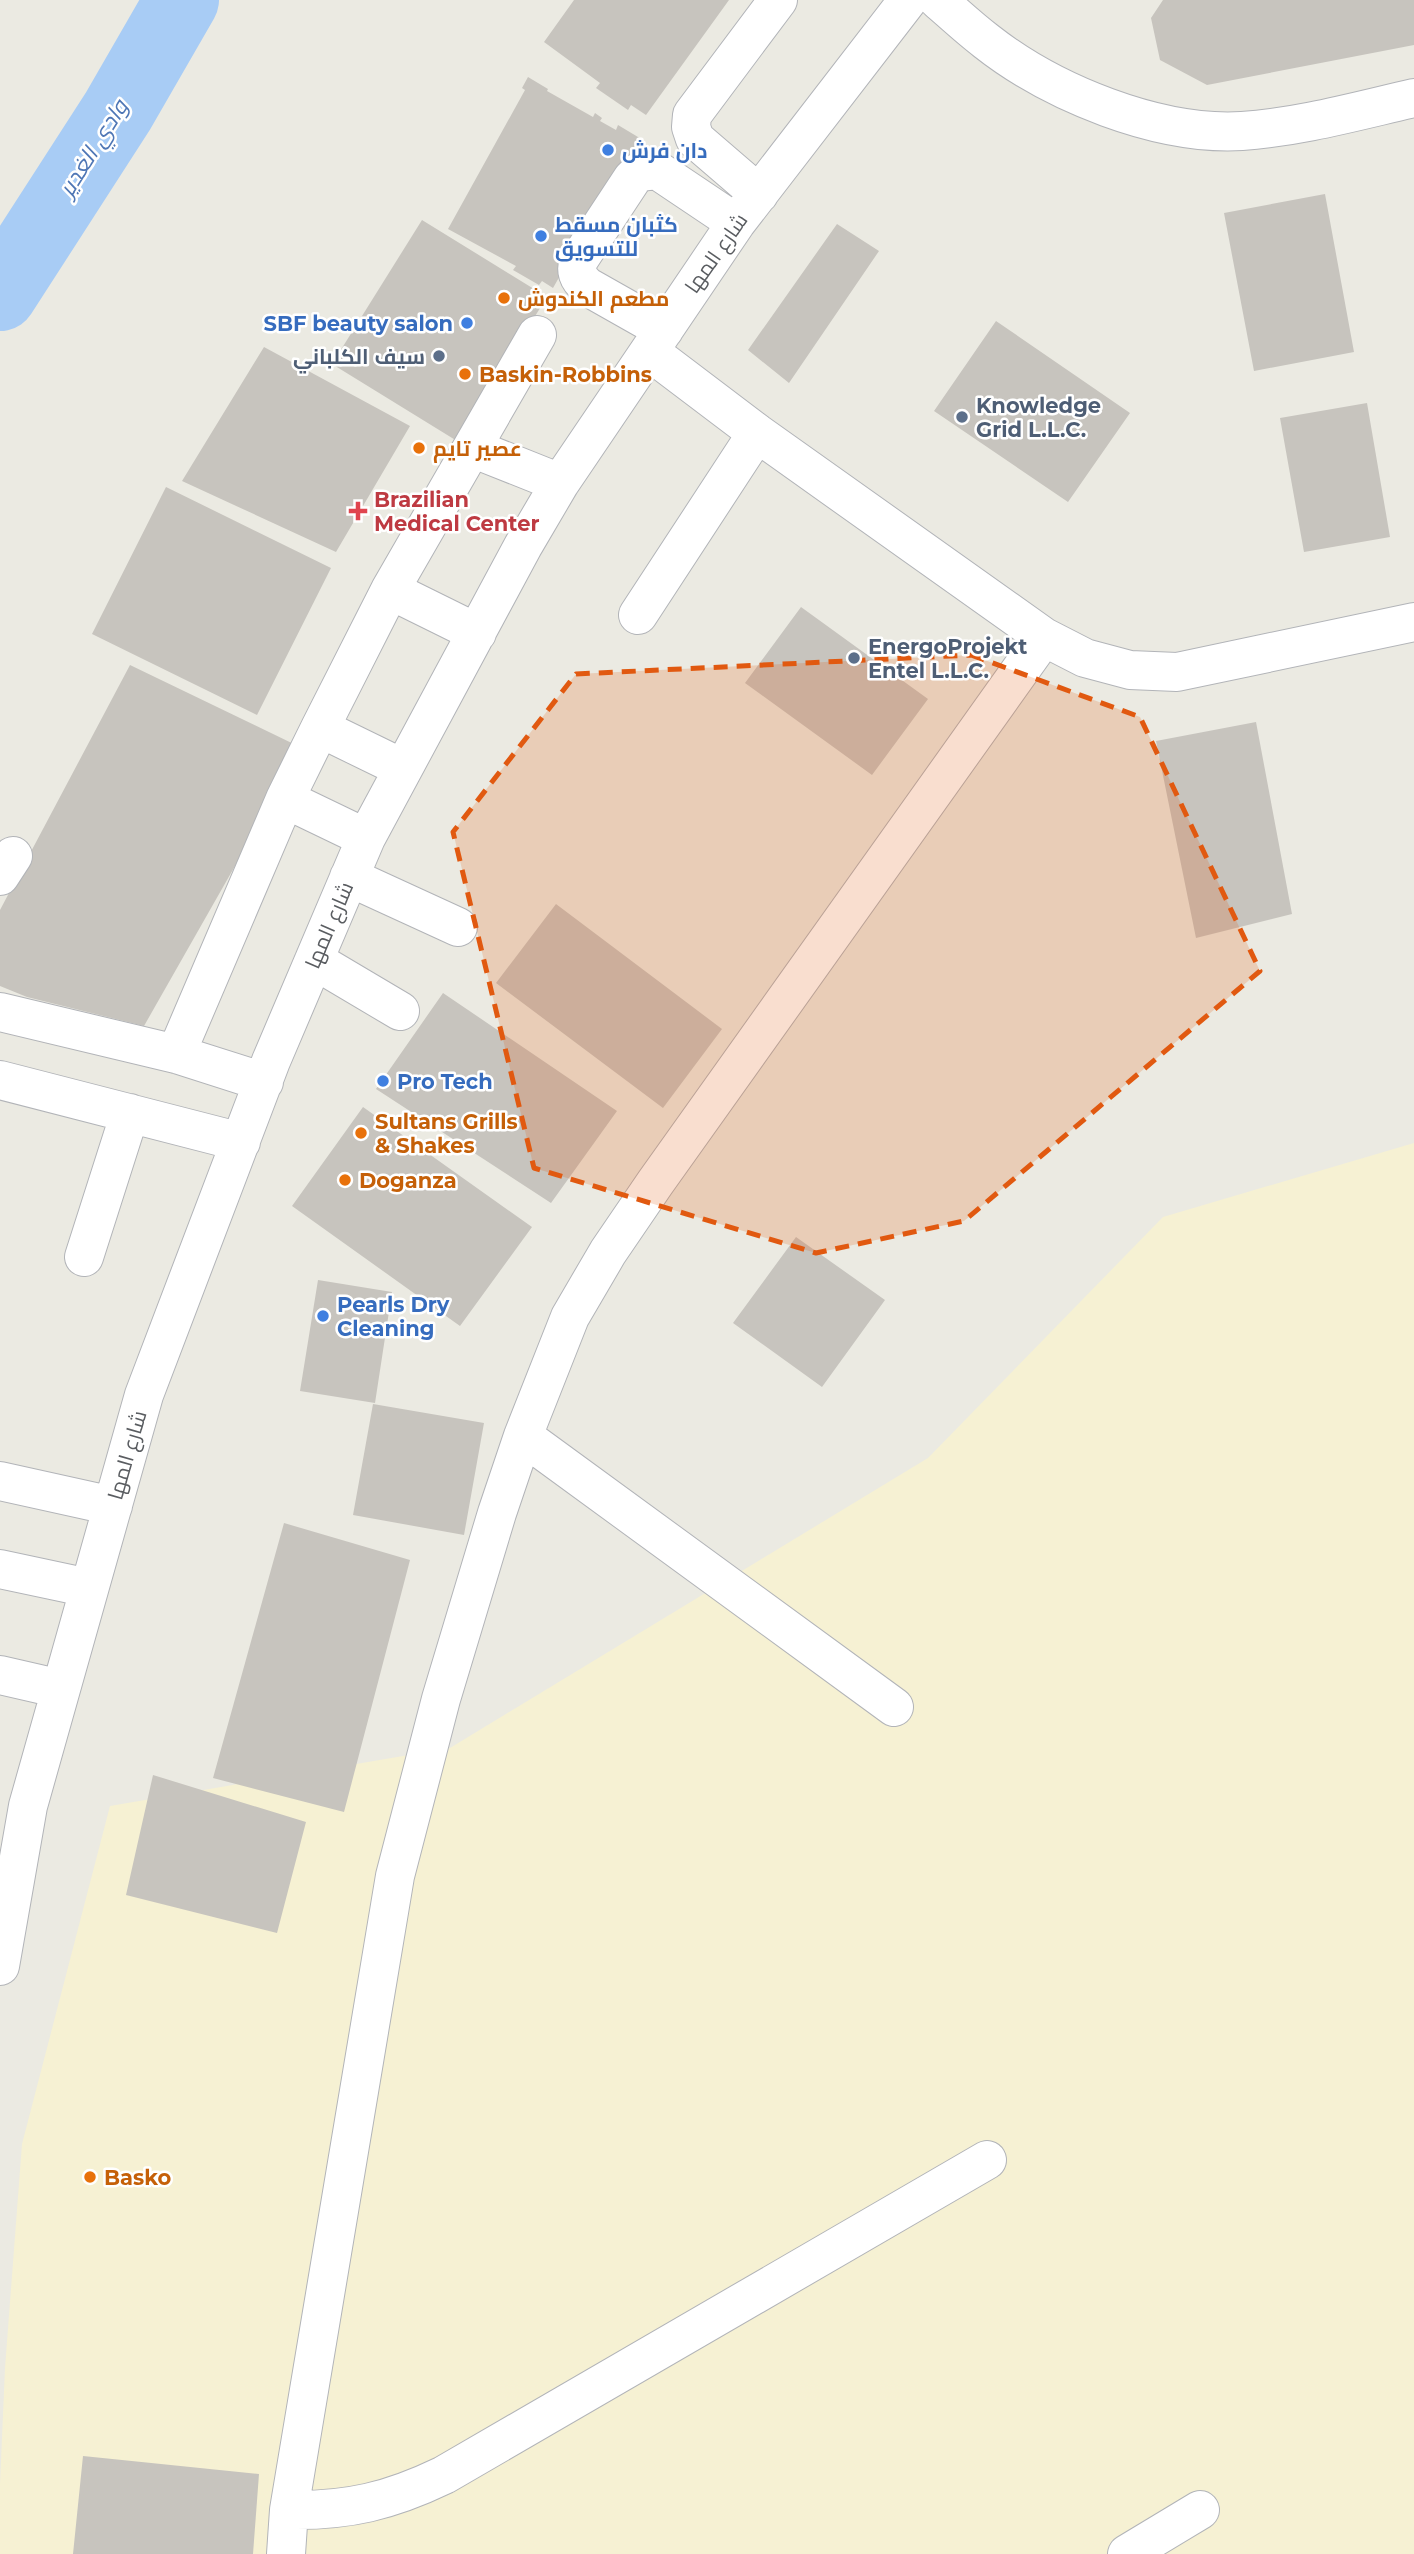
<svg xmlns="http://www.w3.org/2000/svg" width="1414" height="2554" font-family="Montserrat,Cairo,sans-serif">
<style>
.sand{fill:#f6f1d3}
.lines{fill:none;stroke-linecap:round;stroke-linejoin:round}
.river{stroke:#a8ccf5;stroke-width:74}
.building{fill:#c7c4be}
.minor-casing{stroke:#b2b4b8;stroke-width:40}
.minor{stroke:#fff;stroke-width:38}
.marked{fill:#e15910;fill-opacity:0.2;stroke:#e15910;stroke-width:5;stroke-dasharray:14 9;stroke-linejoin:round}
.shop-dot{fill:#3f7fe0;stroke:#fff;stroke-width:2.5}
.food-dot{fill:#e8710a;stroke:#fff;stroke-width:2.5}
.service-dot{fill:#5c6f8a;stroke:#fff;stroke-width:2.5}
.health-dot{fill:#e0444e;stroke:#fff;stroke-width:2.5}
.labels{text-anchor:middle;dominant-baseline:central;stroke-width:5;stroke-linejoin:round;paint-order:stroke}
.shop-label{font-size:21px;font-weight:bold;fill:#366cbe;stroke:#fff;text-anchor:start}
.street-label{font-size:21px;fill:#5a5d61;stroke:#fff}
.food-label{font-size:21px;font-weight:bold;fill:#c56008;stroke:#fff;text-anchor:start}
.service-label{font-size:21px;font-weight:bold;fill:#4e5e75;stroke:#fff;text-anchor:start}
.health-label{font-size:21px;font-weight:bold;fill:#be3a42;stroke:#fff;text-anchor:start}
.water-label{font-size:23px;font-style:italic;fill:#4e76b5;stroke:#fff}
</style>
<rect width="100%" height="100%" fill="#ebeae2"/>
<path class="sand" d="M1414 1143V2554H0V2484L5 2368 22 2144 110 1806 450 1748 928 1458 1163 1217Z"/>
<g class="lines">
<path class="river" d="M0 294 118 111 182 0"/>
</g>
<path class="building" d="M574 0H729L646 115 631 105 628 110 596 88 600 83 544 42Z
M1163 0H1414V45L1207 85 1160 60 1151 18Z
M528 77 548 89 547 91 593 117 595 113 602 118 600 121 616 130 618 125 643 140 623 174 619 172 553 288 542 281 539 285 513 270 516 266 448 229 525 90 522 88Z
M1325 194 1354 352 1254 371 1224 213Z
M422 220 547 297 457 441 332 364Z
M837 224 879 251 789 383 748 350Z
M996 321 1130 413 1068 502 934 411Z
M264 347 410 426 336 552 182 481Z
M1367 403 1390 537 1304 552 1280 418Z
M166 487 331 568 257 715 92 634Z
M801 607 928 699 872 775 745 683Z
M130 665 302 748 144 1026 27 997 0 986V910Z
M1256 722 1292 914 1196 938 1156 741Z
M556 904 722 1029 663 1108 496 983Z
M443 993 617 1111 551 1203 376 1089Z
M363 1107 532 1227 460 1326 292 1206Z
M796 1237 885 1300 822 1387 733 1323Z
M318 1280 392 1292 375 1403 300 1391Z
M373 1404 484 1423 464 1535 353 1515Z
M284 1523 410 1560 344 1812 213 1778Z
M153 1775 306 1822 277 1933 126 1895Z
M83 2456 259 2474 253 2554H73Z"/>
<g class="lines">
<g class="minor-casing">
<path id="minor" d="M938 0C954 14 969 28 986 41 1052 93 1158 136 1242 131 1300 127 1357 111 1414 98
M759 194 695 139 691 127 692 115 778 0
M664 330 588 287C578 279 574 270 580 258L632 179 639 172 657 170 736 223
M650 352 757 433 1044 637 1085 658 1130 670 1177 672 1414 622
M472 448 560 483
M390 590 477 633
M638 615 757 433
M320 728 402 768
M285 799 366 838
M0 876 13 856
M349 877 458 927
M314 960 400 1011
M0 1012 176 1054 264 1082
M176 1054 285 799 320 728 390 590 537 335
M0 1080 241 1142
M84 1257 130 1113
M523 1436 894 1707
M0 1481 113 1506
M0 1569 89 1588
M0 1675 61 1689
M0 1966 28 1806 144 1395 271 1061 366 838 523 546 560 483 736 223 908 0
M289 2510C348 2511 390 2501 444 2475L987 2160
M286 2554 289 2510 395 1876 441 1699 497 1513 523 1436 570 1317 608 1252 655 1183 1044 637
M1127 2554 1200 2510"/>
</g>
<use href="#minor" class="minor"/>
</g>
<path class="marked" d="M971 655 1140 717 1260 971 964 1221 816 1253 534 1168 453 832 576 674Z"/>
<g class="shop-dot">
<circle cx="608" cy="150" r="7"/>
<circle cx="541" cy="236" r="7"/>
<circle cx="467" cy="323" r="7"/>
<circle cx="383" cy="1081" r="7"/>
<circle cx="323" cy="1316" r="7"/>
</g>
<g class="food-dot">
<circle cx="504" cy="298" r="7"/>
<circle cx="465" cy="374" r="7"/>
<circle cx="419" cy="448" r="7"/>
<circle cx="361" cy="1133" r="7"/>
<circle cx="345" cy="1180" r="7"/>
<circle cx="90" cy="2177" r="7"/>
</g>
<g class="service-dot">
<circle cx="439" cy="356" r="7"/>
<circle cx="962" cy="417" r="7"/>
<circle cx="854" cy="658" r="7"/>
</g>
<path class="health-dot" d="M354.5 500.5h7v7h7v7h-7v7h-7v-7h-7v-7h7z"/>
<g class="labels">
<g class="shop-label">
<text x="622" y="150">دان فرش</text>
<text x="555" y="224">كثبان مسقط<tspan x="555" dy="24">للتسويق</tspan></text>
<text x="453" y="323" text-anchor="end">SBF beauty salon</text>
<text x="397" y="1081">Pro Tech</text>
<text x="337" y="1304">Pearls Dry<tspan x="337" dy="24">Cleaning</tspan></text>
</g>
<g class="street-label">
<text transform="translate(716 253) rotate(-55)">شارع المها</text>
<text transform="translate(329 925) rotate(-67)">شارع المها</text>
<text transform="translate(127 1455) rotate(-74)">شارع المها</text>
</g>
<g class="food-label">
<text x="518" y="298">مطعم الكندوش</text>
<text x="479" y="374">Baskin-Robbins</text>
<text x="433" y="448">عصير تايم</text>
<text x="375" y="1121">Sultans Grills<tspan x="375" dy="24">&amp; Shakes</tspan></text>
<text x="359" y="1180">Doganza</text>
<text x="104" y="2177">Basko</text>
</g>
<g class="service-label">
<text x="425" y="356" text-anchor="end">سيف الكلباني</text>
<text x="976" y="405">Knowledge<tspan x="976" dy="24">Grid L.L.C.</tspan></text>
<text x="868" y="646">EnergoProjekt<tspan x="868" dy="24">Entel L.L.C.</tspan></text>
</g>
<g class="health-label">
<text x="374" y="499">Brazilian<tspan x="374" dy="24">Medical Center</tspan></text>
</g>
<g class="water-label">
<text transform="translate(93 148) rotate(-58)">وادي الغدير</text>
</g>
</g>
</svg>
